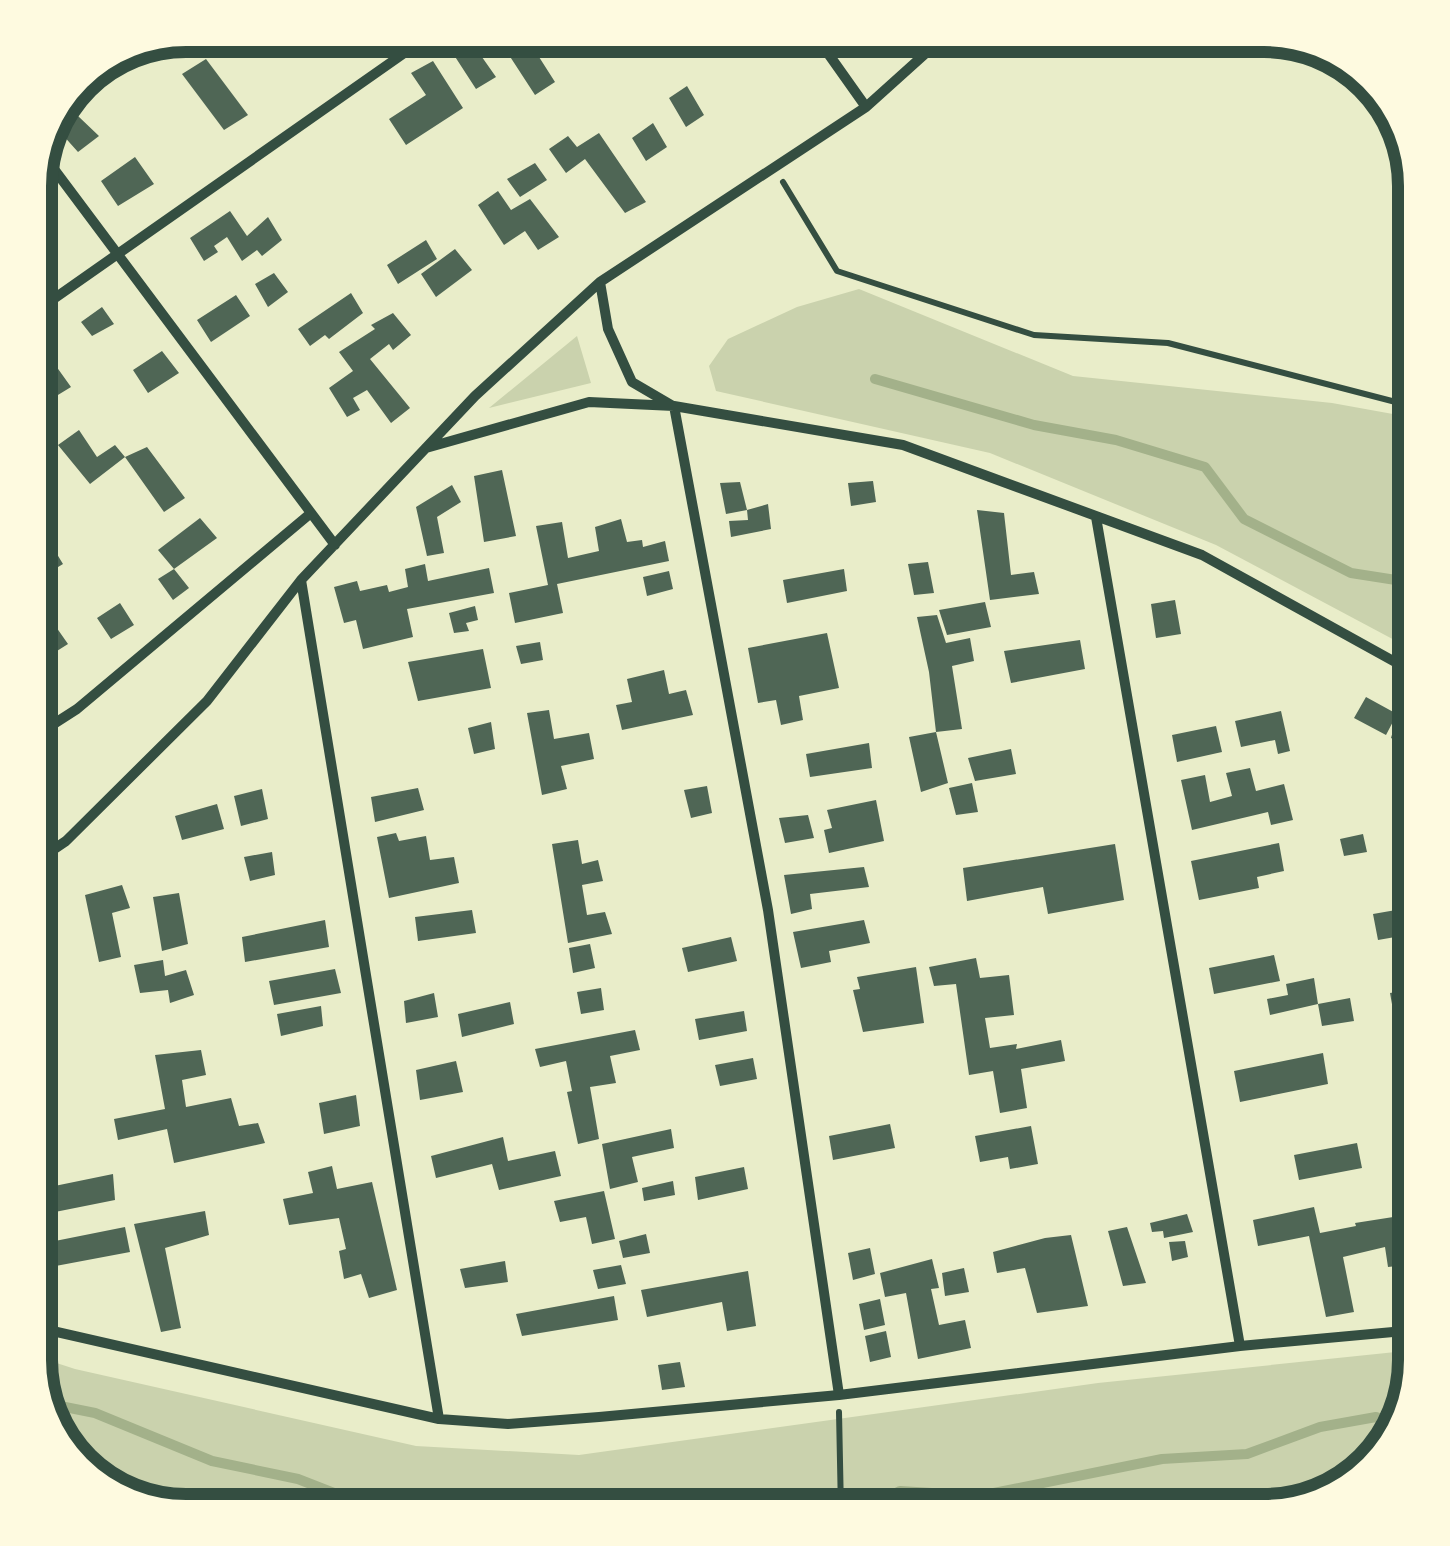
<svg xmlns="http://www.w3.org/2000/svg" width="1450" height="1546" font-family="'Work Sans',sans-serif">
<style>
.green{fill:#cad2ad}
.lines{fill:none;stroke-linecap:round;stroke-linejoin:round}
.stream{stroke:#a3b18a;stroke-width:10}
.building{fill:#4f6655}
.path{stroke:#344e41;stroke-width:6}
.minor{stroke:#344e41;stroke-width:10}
.rim{fill:none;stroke:#344e41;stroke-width:12}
</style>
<rect width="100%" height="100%" fill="#e9edc9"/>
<path class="green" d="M859 289 1073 376 1332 403 1415 418V651L1216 545 990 453 716 391 709 366 728 339 797 307Z
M577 336 591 383 489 408Z
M1415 1350 1399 1427 1356 1479 1303 1497 1260 1500 1208 1511H186L120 1496 67 1452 35 1360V1356L75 1369 416 1446 579 1455 1098 1383Z"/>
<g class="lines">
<path class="stream" d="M875 379 1034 425 1116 440 1205 467 1244 519 1351 573 1415 583
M50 1404 95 1413 212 1461 298 1479 380 1511
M860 1511 900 1491 979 1496 1162 1459 1247 1454 1320 1427 1376 1417 1399 1426"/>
</g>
<path class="building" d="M273 35H299L281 47Z
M496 35H525L555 82 535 95Z
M470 40 496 77 476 89 452 52Z
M206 59 248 115 224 130 182 74Z
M433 61 463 108 406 145 389 119 426 95 411 73Z
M687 86 704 115 686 127 669 98Z
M78 116 99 136 78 152 61 133Z
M653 123 667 147 646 161 632 138Z
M599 133 646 202 625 213 585 159 566 173 549 149 568 136 577 147Z
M135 157 154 184 118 206 101 181Z
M535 163 547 180 520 197 507 179Z
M35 184 51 205 35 216Z
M498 191 511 210 530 199 559 237 538 250 525 231 504 245 478 205Z
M230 211 247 236 268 217 282 240 262 256 257 250 242 261 227 237 214 246 218 252 204 261 190 238Z
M426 240 437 259 398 284 387 265Z
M455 249 472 270 436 297 421 274Z
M274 273 288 292 268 307 255 284Z
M351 293 363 313 329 339 325 335 310 346 298 329Z
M236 295 250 316 211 342 197 320Z
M102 307 114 324 92 336 81 322Z
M393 313 411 335 393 350 389 344 370 359 410 408 391 423 367 390 353 398 360 410 347 417 329 388 353 371 339 352 375 329 371 325Z
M162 351 179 373 148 393 133 370Z
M46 352 71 387 35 409V360Z
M79 430 97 457 115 445 125 457 90 484 58 445Z
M147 447 185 498 164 512 125 457Z
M502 470 516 536 484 542 474 476Z
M873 481 876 502 851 506 848 483Z
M740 482 747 510 726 514 720 483Z
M452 485 461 502 437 517 444 553 427 556 416 507Z
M768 504 771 529 731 537 729 521 748 520 747 510Z
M977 510 1004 513 1011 575 1034 572 1039 594 990 600Z
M200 518 217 538 174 569 158 550Z
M621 519 627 542 642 540 643 547 665 541 669 561 557 584 563 613 515 623 509 593 548 585 536 526 562 522 568 558 599 551 595 527Z
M52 546 63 564 40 578 35 569V556Z
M928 562 934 593 914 595 908 564Z
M425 564 428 581 489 568 494 593 407 609 413 637 363 649 356 620 344 623 334 587 357 581 360 591 387 585 389 592 408 587 405 569Z
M174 569 189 588 173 600 158 579Z
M844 569 847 591 787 603 783 580Z
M669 571 673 589 647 596 643 577Z
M1175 600 1181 634 1156 638 1151 604Z
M985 602 991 627 947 635 939 610Z
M120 603 134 625 111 639 97 618Z
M475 606 478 620 466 623 469 631 454 633 449 613Z
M937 615 946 643 970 638 974 661 952 666 962 729 936 732 929 672 917 617Z
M54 624 68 644 49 656 35 635Z
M827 633 839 688 799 696 803 720 781 725 776 700 758 703 748 648Z
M1080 640 1085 669 1011 683 1004 651Z
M540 642 543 660 521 664 516 646Z
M483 649 491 688 418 701 408 662Z
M664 670 669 694 686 690 693 715 622 730 616 705 632 702 627 679Z
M1366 697 1397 714 1386 735 1354 718Z
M549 710 554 739 589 733 594 759 561 766 567 789 542 795 527 713Z
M1281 711 1290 751 1278 754 1275 740 1241 747 1235 721Z
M1396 721 1410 728 1403 744 1391 738Z
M491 722 495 749 474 754 468 728Z
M1216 726 1222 752 1177 762 1172 735Z
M936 732 948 783 921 792 909 737Z
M869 743 872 768 810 777 806 754Z
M1011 749 1016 774 975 781 968 758Z
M1250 768 1256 791 1284 784 1293 820 1271 825 1268 812 1192 830 1181 780 1205 775 1210 802 1232 796 1226 773Z
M972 783 978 812 956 815 949 788Z
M707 786 712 813 691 818 684 790Z
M418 788 424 810 375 822 371 797Z
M262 789 268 819 241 826 234 796Z
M876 800 884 841 829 853 824 830 832 828 827 810Z
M217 804 224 829 182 840 175 816Z
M808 815 814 838 785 843 779 818Z
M396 833 399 841 426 836 430 860 454 857 459 883 389 898 377 837Z
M1363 834 1367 852 1344 856 1340 839Z
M578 840 582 864 598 860 603 881 582 885 587 915 605 912 612 934 568 943 552 844Z
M1279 843 1284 871 1257 877 1259 888 1199 900 1191 861Z
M1115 844 1124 900 1048 914 1043 887 967 901 963 868Z
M272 852 275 875 250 881 244 857Z
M864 867 869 887 810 894 812 909 791 914 784 875Z
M122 885 130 908 112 913 121 957 99 962 85 895Z
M179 893 188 944 162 951 153 897Z
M472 910 476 933 418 941 415 917Z
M1396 910 1401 936 1378 940 1373 914Z
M325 920 329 947 245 962 242 937Z
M864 920 870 943 829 951 831 962 801 968 793 932Z
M731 937 737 961 688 972 682 948Z
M1411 938 1415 958 1399 961 1395 942Z
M590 944 595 968 573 973 569 948Z
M1274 955 1280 981 1214 994 1209 968Z
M976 958 980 978 1009 975 1014 1015 985 1018 990 1048 1017 1044 1016 1049 1061 1040 1065 1061 1021 1069 1027 1108 1000 1113 993 1071 969 1075 956 984 934 986 929 967Z
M163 960 165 976 186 970 194 995 170 1003 168 990 140 993 134 965Z
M916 967 924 1023 863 1032 853 990 860 989 857 977Z
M335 969 341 993 274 1005 269 981Z
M1314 978 1318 1004 1350 998 1354 1021 1322 1026 1318 1004 1270 1015 1267 999 1288 995 1286 984Z
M601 988 604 1010 581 1014 577 992Z
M1415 989V1047L1400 1049 1390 993Z
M434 993 438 1017 406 1023 404 1001Z
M510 1002 514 1024 462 1037 458 1014Z
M321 1006 323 1026 281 1036 277 1014Z
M744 1011 747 1031 699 1040 695 1019Z
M635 1030 640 1050 610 1056 616 1083 590 1087 599 1139 578 1144 567 1092 572 1091 566 1061 540 1067 535 1049Z
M201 1050 206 1075 182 1080 186 1107 231 1098 239 1126 258 1123 265 1143 174 1163 167 1129 118 1140 114 1119 165 1109 155 1055Z
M1323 1053 1328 1084 1240 1102 1234 1071Z
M753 1058 757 1079 720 1086 715 1065Z
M456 1061 463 1092 420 1100 416 1070Z
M356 1095 360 1126 324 1134 319 1103Z
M890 1124 895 1148 833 1160 829 1136Z
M1031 1126 1038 1164 1010 1169 1008 1157 980 1162 975 1136Z
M671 1129 674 1148 632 1157 638 1182 610 1189 602 1144Z
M503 1137 508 1161 555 1151 561 1176 499 1190 492 1164 436 1178 431 1156Z
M1357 1143 1362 1168 1299 1180 1294 1155Z
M1415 1157V1213L1406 1215 1415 1264 1388 1267 1385 1247 1343 1257 1354 1312 1326 1317 1309 1236 1258 1246 1253 1220 1314 1207 1320 1233 1356 1226 1355 1223 1406 1215 1395 1161Z
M332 1166 337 1189 372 1182 397 1290 369 1298 361 1274 344 1279 339 1251 346 1249 339 1218 289 1225 283 1199 313 1193 308 1172Z
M744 1167 748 1189 698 1200 695 1177Z
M113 1174 115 1200 35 1216V1190Z
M673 1181 675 1195 644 1201 642 1188Z
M604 1191 615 1239 592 1244 586 1217 560 1222 554 1201Z
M205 1211 209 1235 165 1248 181 1328 161 1332 134 1224Z
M1187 1214 1193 1232 1164 1238 1163 1231 1152 1232 1150 1223Z
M125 1227 130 1252 45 1268 40 1244Z
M1127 1227 1146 1283 1123 1286 1108 1231Z
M646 1234 650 1253 623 1258 619 1241Z
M1071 1235 1088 1306 1037 1313 1025 1268 997 1273 993 1252 1045 1238Z
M1185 1241 1188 1257 1172 1261 1169 1242Z
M870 1248 875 1274 853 1280 848 1253Z
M932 1259 939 1288 931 1289 939 1325 965 1320 971 1348 918 1359 906 1293 885 1297 880 1273Z
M505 1261 508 1282 465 1288 460 1269Z
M621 1265 626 1284 598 1289 593 1270Z
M964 1268 969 1292 945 1296 942 1273Z
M748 1271 756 1326 727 1331 722 1302 647 1317 641 1290Z
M614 1296 618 1320 522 1336 516 1314Z
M880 1299 885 1325 864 1330 859 1304Z
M886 1331 891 1357 870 1362 865 1336Z
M680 1362 685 1387 662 1390 658 1365Z"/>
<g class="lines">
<path class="path" d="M783 182 837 271 1034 335 1168 343 1415 407
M839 1412 841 1511"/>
<path class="minor" d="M815 35 866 107
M45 157 335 545
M600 282 608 329 632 382 673 406
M35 312 430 35
M674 406 768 910 839 1395
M426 448 589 402 674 406 903 445 1202 555 1415 673
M1096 517 1240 1346
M301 580 439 1419
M35 736 77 709 311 513
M35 862 66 841 207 701 301 580 475 396 600 282 866 107 946 35
M35 1327 439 1419 508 1424 599 1417 839 1395 1240 1346 1415 1330"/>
</g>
<path d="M0 0H1450V1546H0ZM186 52H1264A134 134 0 0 1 1398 186V1360A134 134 0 0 1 1264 1494H186A134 134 0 0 1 52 1360V186A134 134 0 0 1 186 52Z" fill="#fefae0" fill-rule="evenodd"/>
<path class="rim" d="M186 52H1264A134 134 0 0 1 1398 186V1360A134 134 0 0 1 1264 1494H186A134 134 0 0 1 52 1360V186A134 134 0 0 1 186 52Z"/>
</svg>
